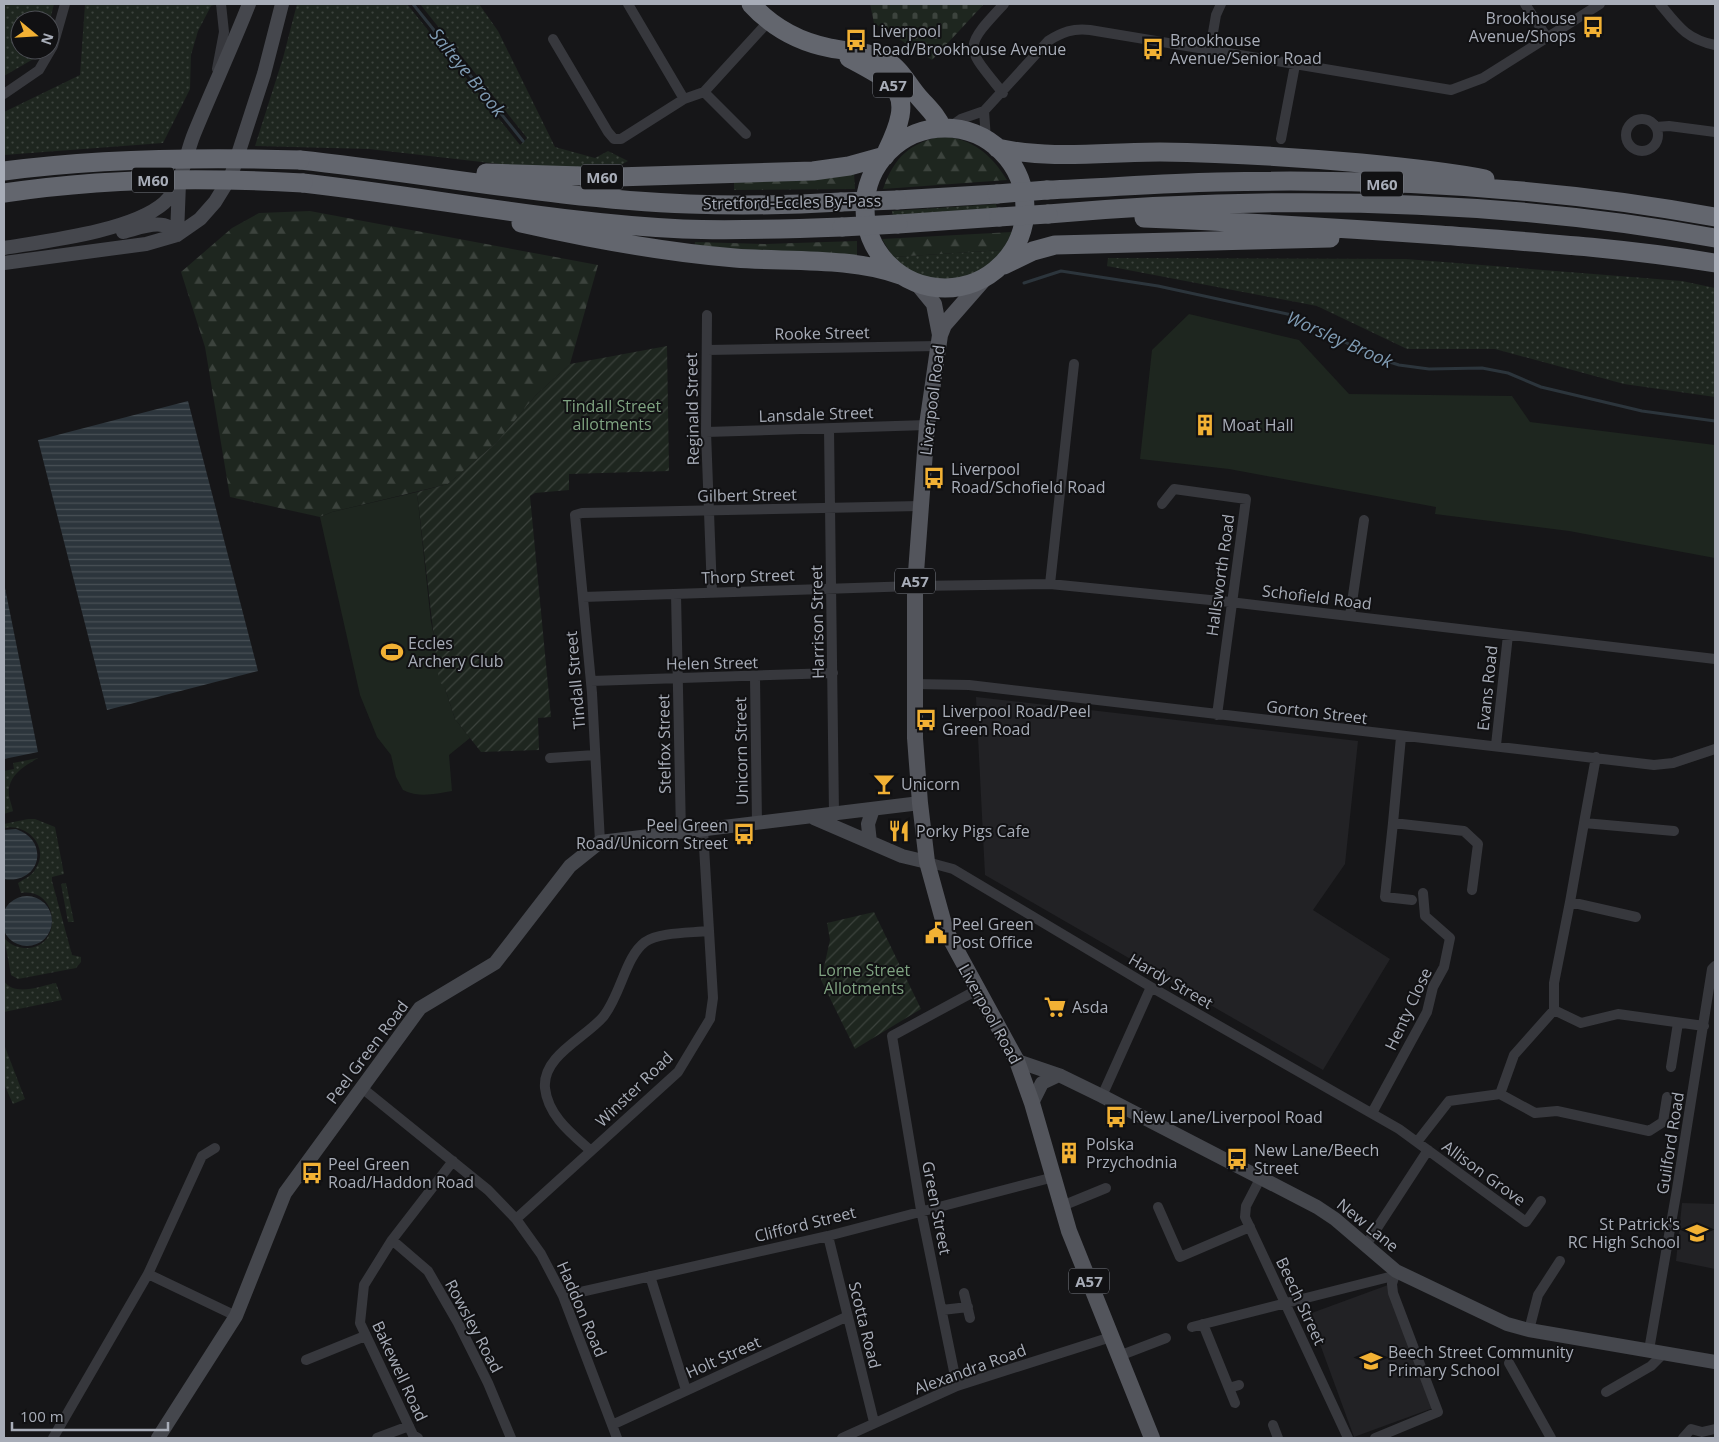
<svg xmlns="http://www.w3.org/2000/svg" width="1719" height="1442" font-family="'Open Sans',sans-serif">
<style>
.built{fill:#222225}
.grass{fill:url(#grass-dots)}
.forest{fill:url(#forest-firs)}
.cemetery{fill:url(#cemetery-stones)}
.park{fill:#1e261f}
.garden{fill:url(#garden-furrows)}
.water{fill:url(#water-rules)}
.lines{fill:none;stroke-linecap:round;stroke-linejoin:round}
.stream{stroke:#2c353c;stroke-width:3}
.street{stroke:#37383d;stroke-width:10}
.secondary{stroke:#45474d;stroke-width:14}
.primary{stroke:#53555c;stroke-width:16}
.highway{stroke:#63666e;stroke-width:19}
.highway-bridge{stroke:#63666e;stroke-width:19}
.labels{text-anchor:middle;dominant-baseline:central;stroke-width:4;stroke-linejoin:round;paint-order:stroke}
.shield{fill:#111113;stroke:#7b7e86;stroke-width:1}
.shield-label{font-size:15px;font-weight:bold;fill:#a8adb8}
.poi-label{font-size:16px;fill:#a8adb8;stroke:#111113;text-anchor:start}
.street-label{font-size:16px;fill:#a8adb8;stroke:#111113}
.park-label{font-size:16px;fill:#7fa381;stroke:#111113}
.water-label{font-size:18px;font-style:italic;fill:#7f9bb3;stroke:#111113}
</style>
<defs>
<pattern id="grass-dots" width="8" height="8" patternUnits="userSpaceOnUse" patternTransform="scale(1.25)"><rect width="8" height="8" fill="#1e261f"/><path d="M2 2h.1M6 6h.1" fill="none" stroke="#3c433d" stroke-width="1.8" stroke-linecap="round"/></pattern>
<pattern id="forest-firs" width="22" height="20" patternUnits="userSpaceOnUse" patternTransform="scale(1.25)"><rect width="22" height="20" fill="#1e261f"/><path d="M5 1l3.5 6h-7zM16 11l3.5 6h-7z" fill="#3c433d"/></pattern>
<pattern id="cemetery-stones" width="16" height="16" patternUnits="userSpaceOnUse" patternTransform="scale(1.25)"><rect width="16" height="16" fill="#1e261f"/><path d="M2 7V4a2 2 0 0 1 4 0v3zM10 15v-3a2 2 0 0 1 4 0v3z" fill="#3c433d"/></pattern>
<pattern id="garden-furrows" width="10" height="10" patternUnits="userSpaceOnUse" patternTransform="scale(1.25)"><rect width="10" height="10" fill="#1e261f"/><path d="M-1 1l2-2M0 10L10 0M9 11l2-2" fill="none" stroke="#3c433d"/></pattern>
<pattern id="water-rules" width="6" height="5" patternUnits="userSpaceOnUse" patternTransform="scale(1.25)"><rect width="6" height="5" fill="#2c353c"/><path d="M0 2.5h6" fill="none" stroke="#485056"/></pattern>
</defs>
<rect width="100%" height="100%" fill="#161618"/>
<path class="built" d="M976 697 1358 741 1345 864 1313 910 1390 959 1323 1070 985 875Z
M1682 1203 1715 1204V1269L1676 1261Z
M1388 1285 1433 1408 1354 1437 1309 1314Z"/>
<path class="grass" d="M4 4H54L50 20H20V50H43L42 54 4 76Z
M85 4H217L211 6 198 31 191 55 190 89 163 143 4 155V112L80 75Z
M297 4H407L520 145 527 138 420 4H479L498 31 555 147 595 158 608 151 628 161 612 170 526 167 369 149 255 146 283 58Z
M996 204 997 209 893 216 892 211Z
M1003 250C971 296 930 295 893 257Z
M1108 258 1406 259 1682 281 1715 288V397L1624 384 1495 349H1407L1317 306 1107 266Z
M38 758C23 767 7 776 9 796 10 801 12 806 13 811L4 814V771L14 769 13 763Z
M28 819H35L55 827 64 874 52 877V881L72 955 81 957V962L76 968 18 979 11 975 4 937C8 944 16 947 24 948 64 950 60 887 21 893L18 883C25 878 32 876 36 868 50 846 26 823 4 828V824Z
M66 883 74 922H68L61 884Z
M4 981C15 997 40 986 56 983L62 1000 4 1012Z
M4 1032 5 1047 25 1099 13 1104 4 1084Z"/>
<path class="forest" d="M942 136C973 139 991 154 1007 180L883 189C895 156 909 144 942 136Z
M854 172 855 189 734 190V180Z
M310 211 598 265 570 364 536 395 497 442 448 484 332 512 320 517 230 497 205 347 181 272 232 228 259 213Z
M1012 232 1003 250 893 257 882 239Z
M857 241V260L694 250 695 242 765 244Z"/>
<path class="cemetery" d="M870 4H984L932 60 874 23Z"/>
<path class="park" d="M1189 314 1299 340 1349 394 1512 396 1530 422 1715 445V558L1569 531 1435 514 1436 507 1229 469 1140 459 1152 350Z
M417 492 431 622 445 688 455 719 470 738 449 755 452 791C435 794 419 798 403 790L396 777 391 755 377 737 360 695 320 517 332 512Z"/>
<path class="garden" d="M667 346 669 471 569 474V490L535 493 530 496 551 717 538 718 539 750 481 752 455 719 445 688 439 681 417 492 448 484 497 442 536 395 570 364Z
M874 912 921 1009 855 1049 821 980 830 940 827 923Z"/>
<path class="water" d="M188 401 258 671 107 710 38 440Z
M4 583 38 752 4 759Z
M16 829C51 841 40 885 4 879V830Z
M2 921a25 25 0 1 1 50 0a25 25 0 1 1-50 0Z"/>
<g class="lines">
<path class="stream" d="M413 4 523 141
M1024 283 1061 271 1158 286 1292 315 1374 357 1399 365 1429 369 1482 368 1508 373 1541 387 1642 411 1715 421"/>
<path class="street" d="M628 4 684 99
M1525 4 1546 36
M1660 4C1678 26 1686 39 1715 45
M553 39 608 132 614 139H621L684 99 704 92 769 21
M1210 50 1216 15 1221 4
M217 69 224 32 221 4
M704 92 746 134
M1003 93C965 46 962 49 1004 4
M4 94 39 70 53 46 65 4
M984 111 986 139
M1626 135a16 16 0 1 1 32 0a16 16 0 1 1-32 0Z
M1656 127 1669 126 1715 132
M948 128 961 119 984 111 1048 41C1062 32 1073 28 1090 30L1451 90 1483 78 1600 4
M1281 139 1295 65
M707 315 706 432 712 592
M707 350 938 346
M829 429 834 814
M706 432 927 425
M1162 504 1174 489 1246 499 1217 715
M1050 584 1074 364
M676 594 681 833
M583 597 915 586 1050 584 1230 602 1715 659
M1350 616 1364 520
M755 677 757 824
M591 681 833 673
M914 684 969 685 1654 765 1673 763 1715 749
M1401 737 1393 823 1464 831 1478 844 1472 890
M1496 745 1508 635
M1596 757 1584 823 1674 831
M550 758 595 755
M1393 823 1385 897 1412 900
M600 842 592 693 575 515 582 513 920 506
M927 862 953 869 1151 987 1399 1129 1526 1222 1541 1201
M1570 902 1584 823
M1636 917 1570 902 1554 983V1010L1581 1023 1618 1014 1704 1026
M1671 1067 1678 1023
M362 1088 488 1190 516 1219 541 1254 563 1296 617 1438
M1500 1094 1514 1055 1554 1010
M1102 1096 1151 987
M1372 1113 1427 1012 1433 987 1444 967 1450 938 1425 916 1423 893
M1417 1142 1449 1101 1500 1094 1535 1113 1557 1111 1649 1131 1663 1122 1667 1097
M591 1151C572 1134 548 1116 545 1088 542 1056 585 1038 603 1017 621 995 625 957 645 942 659 932 691 933 708 931
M1261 1177 1246 1206 1245 1217 1348 1438
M1062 1206 1106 1188
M1158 1207 1180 1257 1250 1227
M516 1219 678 1072 710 1019 713 998 703 830
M828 1236 874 1422
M392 1240 428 1271 458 1323 488 1383 511 1438
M1366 1245 1428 1150
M148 1274 236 1316
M650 1276 686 1390
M964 1293 970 1318
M563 1296 828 1236 1054 1177
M942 1310 968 1307
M1203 1324 1235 1403
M1192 1327 1393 1276
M1529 1330 1538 1295 1560 1261
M1649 1350 1677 1189 1712 969 1715 966
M1119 1356 1166 1338
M306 1360 365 1336
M1509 1363 1551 1438
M957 1386 921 1210 892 1036 977 990
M1229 1388 1239 1385
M1606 1392 1651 1366 1664 1353
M612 1425 846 1317
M1273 1425 1278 1438
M53 1438 148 1274 202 1156 215 1148
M377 1438 409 1426
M418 1438 413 1435 360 1323 364 1285 392 1240 453 1161
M842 1438 957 1386 1111 1337
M1375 1438 1438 1412 1393 1293 1392 1284 1396 1271
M1683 1438 1691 1429 1702 1432 1715 1429"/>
<path class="secondary" d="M123 232C140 228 166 216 177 235
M177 235 179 183
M4 248C46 241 132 231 164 203 182 187 185 156 194 134 212 90 232 47 249 4
M4 263 146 244 177 235 200 219 215 202 231 176 264 74 282 4
M814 818 902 856 927 862
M870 842 868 824 873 809
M1017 1061 1061 1076 1102 1096 1317 1207 1335 1219 1396 1271 1507 1324 1529 1330 1715 1362
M1032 1103 1042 1083 1059 1075
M158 1438 236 1316 285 1193 420 1008 495 963 570 866 600 842 920 803"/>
<path class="primary" d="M986 277 944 325 940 335 927 425 915 586V738L920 803 927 862 946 931 1017 1061 1032 1103 1069 1231 1152 1438
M916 282 934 304 940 335"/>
<path class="highway" d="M751 4C772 27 799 42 830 48 850 52 868 51 886 61 900 68 907 83 917 95 926 106 937 115 942 128
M849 58C900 85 915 93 887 151
M865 208a80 80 0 1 1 160 0a80 80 0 1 1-160 0Z
M997 148C1050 160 1106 152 1160 152 1227 153 1294 157 1361 163 1403 167 1444 171 1485 179
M300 160C430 174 558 199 689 204 740 206 790 205 841 202
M486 173 616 177 813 171 849 166 885 156
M303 183C430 197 555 223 683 229 736 231 789 229 842 227
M1047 190C1103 188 1160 183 1217 182 1383 178 1552 187 1715 217
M897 200 997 194
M1048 214C1269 195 1497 198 1715 238
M1144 218C1243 222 1341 228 1440 235 1532 242 1624 248 1715 263
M521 223C592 239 662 252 735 258 786 262 853 257 900 275
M898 224 999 217
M1004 265 1033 251 1055 245 1330 238"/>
<path class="highway-bridge" d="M4 171C102 158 201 157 300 160
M4 193C103 178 203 177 303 183
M997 194 1047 190
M841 202 897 200
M999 217 1048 214
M842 227 898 224"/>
</g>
<defs>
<g id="bus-bare" transform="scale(1.725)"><path d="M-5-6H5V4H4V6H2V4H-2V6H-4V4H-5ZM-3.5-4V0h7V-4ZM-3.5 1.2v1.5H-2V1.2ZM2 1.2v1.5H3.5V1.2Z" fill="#f2b134" stroke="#111113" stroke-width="2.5" paint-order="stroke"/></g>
<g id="building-bare" transform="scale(1.725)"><path d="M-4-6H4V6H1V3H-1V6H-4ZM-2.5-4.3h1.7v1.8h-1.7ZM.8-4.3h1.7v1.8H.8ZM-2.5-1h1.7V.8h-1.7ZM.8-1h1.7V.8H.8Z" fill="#f2b134" stroke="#111113" stroke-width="2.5" paint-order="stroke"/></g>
<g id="stadium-bare" transform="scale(1.725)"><path d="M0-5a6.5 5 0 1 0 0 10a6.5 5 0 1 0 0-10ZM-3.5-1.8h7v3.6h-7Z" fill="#f2b134" stroke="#111113" stroke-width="2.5" paint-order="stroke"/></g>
<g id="bar-bare" transform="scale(1.725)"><path d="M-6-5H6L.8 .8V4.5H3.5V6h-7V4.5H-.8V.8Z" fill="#f2b134" stroke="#111113" stroke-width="2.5" paint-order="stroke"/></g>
<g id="restaurant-bare" transform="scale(1.725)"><path d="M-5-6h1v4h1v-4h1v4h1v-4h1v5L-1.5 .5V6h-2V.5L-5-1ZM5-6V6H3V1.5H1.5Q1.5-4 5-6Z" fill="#f2b134" stroke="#111113" stroke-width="2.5" paint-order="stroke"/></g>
<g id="civic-bare" transform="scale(1.725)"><path d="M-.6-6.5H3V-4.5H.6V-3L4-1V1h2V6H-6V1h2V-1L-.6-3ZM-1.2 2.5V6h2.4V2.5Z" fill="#f2b134" stroke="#111113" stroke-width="2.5" paint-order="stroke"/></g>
<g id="supermarket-bare" transform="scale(1.725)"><path d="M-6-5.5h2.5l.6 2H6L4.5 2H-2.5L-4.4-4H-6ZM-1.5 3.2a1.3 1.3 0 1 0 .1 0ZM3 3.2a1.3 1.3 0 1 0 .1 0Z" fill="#f2b134" stroke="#111113" stroke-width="2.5" paint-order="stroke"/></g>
<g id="school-bare" transform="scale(1.725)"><path d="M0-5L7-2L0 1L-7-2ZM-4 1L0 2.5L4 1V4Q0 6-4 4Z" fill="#f2b134" stroke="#111113" stroke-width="2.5" paint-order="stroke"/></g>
</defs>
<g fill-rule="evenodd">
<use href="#bus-bare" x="1593" y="27"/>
<use href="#bus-bare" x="856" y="40"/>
<use href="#bus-bare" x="1153" y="49"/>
<use href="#building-bare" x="1205" y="425"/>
<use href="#bus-bare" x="934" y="478"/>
<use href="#stadium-bare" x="392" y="652"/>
<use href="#bus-bare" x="926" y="720"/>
<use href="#bar-bare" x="884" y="784"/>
<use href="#restaurant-bare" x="899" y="831"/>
<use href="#bus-bare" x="744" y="834"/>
<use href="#civic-bare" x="936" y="933"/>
<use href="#supermarket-bare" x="1055" y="1007"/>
<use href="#bus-bare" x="1116" y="1117"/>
<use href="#building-bare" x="1069" y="1153"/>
<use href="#bus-bare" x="1237" y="1159"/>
<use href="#bus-bare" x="312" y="1173"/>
<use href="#school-bare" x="1697" y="1233"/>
<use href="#school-bare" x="1371" y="1361"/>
</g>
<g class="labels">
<g class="shield">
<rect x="873" y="72.5" width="40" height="25" rx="4"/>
<rect x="581" y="164.5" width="42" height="25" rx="4"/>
<rect x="132" y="167.5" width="42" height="25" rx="4"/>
<rect x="1361" y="171.5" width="42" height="25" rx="4"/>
<rect x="895" y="568.5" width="40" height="25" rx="4"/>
<rect x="1069" y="1268.5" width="40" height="25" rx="4"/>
</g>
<g class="shield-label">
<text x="893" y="85">A57</text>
<text x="602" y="177">M60</text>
<text x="153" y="180">M60</text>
<text x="1382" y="184">M60</text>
<text x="915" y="581">A57</text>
<text x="1089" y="1281">A57</text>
</g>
<g class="poi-label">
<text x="1576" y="18" text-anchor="end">Brookhouse<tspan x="1576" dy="18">Avenue/Shops</tspan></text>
<text x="872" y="31">Liverpool<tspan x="872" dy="18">Road/Brookhouse Avenue</tspan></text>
<text x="1170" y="40">Brookhouse<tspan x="1170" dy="18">Avenue/Senior Road</tspan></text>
<text x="1222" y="425">Moat Hall</text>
<text x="951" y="469">Liverpool<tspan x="951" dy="18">Road/Schofield Road</tspan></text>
<text x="408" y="643">Eccles<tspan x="408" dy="18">Archery Club</tspan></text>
<text x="942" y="711">Liverpool Road/Peel<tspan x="942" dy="18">Green Road</tspan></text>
<text x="901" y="784">Unicorn</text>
<text x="728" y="825" text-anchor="end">Peel Green<tspan x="728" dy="18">Road/Unicorn Street</tspan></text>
<text x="916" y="831">Porky Pigs Cafe</text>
<text x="952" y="924">Peel Green<tspan x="952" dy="18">Post Office</tspan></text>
<text x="1072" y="1007">Asda</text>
<text x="1132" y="1117">New Lane/Liverpool Road</text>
<text x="1086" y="1144">Polska<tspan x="1086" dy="18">Przychodnia</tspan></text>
<text x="1254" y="1150">New Lane/Beech<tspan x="1254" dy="18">Street</tspan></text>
<text x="328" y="1164">Peel Green<tspan x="328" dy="18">Road/Haddon Road</tspan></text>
<text x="1680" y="1224" text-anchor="end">St Patrick's<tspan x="1680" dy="18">RC High School</tspan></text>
<text x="1388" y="1352">Beech Street Community<tspan x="1388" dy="18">Primary School</tspan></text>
</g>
<g class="street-label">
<text transform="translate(792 202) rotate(-1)">Stretford-Eccles By-Pass</text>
<text transform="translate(822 333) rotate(-1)">Rooke Street</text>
<text transform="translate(932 400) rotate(-83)">Liverpool Road</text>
<text transform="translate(692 409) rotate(-91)">Reginald Street</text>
<text transform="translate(816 414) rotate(-2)">Lansdale Street</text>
<text transform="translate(747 495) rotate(-1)">Gilbert Street</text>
<text transform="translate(1220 575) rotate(-82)">Hallsworth Road</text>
<text transform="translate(748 576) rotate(-2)">Thorp Street</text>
<text transform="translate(1317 597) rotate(7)">Schofield Road</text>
<text transform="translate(817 622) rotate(-91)">Harrison Street</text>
<text transform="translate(712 663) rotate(-1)">Helen Street</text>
<text transform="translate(575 680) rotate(-95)">Tindall Street</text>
<text transform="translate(1487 688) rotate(-84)">Evans Road</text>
<text transform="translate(1317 712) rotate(7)">Gorton Street</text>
<text transform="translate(664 744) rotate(-91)">Stelfox Street</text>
<text transform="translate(741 751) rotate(-91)">Unicorn Street</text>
<text transform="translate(1171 981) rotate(30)">Hardy Street</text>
<text transform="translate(1408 1009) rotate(-65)">Henty Close</text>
<text transform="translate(990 1014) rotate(61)">Liverpool Road</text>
<text transform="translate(367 1052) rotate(-53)">Peel Green Road</text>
<text transform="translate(634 1089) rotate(-44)">Winster Road</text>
<text transform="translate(1670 1143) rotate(-81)">Guilford Road</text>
<text transform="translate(1484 1173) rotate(36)">Allison Grove</text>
<text transform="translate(937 1208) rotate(79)">Green Street</text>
<text transform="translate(805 1224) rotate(-14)">Clifford Street</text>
<text transform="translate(1368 1225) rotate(39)">New Lane</text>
<text transform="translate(1301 1301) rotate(65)">Beech Street</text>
<text transform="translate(582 1309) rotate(67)">Haddon Road</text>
<text transform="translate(865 1325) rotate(76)">Scotta Road</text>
<text transform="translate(474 1326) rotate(62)">Rowsley Road</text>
<text transform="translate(723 1357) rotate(-24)">Holt Street</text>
<text transform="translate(970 1369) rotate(-20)">Alexandra Road</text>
<text transform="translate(400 1371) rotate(65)">Bakewell Road</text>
</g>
<g class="park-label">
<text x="612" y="406">Tindall Street<tspan x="612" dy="18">allotments</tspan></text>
<text x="864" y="970">Lorne Street<tspan x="864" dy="18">Allotments</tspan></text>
</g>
<g class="water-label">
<text transform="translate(468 72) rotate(51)">Salteye Brook</text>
<text transform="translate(1340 339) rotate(24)">Worsley Brook</text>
</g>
</g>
<rect width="1719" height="1442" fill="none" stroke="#a8adb8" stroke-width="10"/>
<g transform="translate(35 35) rotate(108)"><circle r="24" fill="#111113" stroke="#4d4f55"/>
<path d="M0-4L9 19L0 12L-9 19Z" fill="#f2b134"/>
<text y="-8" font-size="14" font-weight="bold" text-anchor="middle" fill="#a8adb8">N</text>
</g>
<path d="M12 1422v8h156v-8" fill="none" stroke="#a8adb8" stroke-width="2.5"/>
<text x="20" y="1422" font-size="15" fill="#a8adb8" stroke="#111113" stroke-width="4" paint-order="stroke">100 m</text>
</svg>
